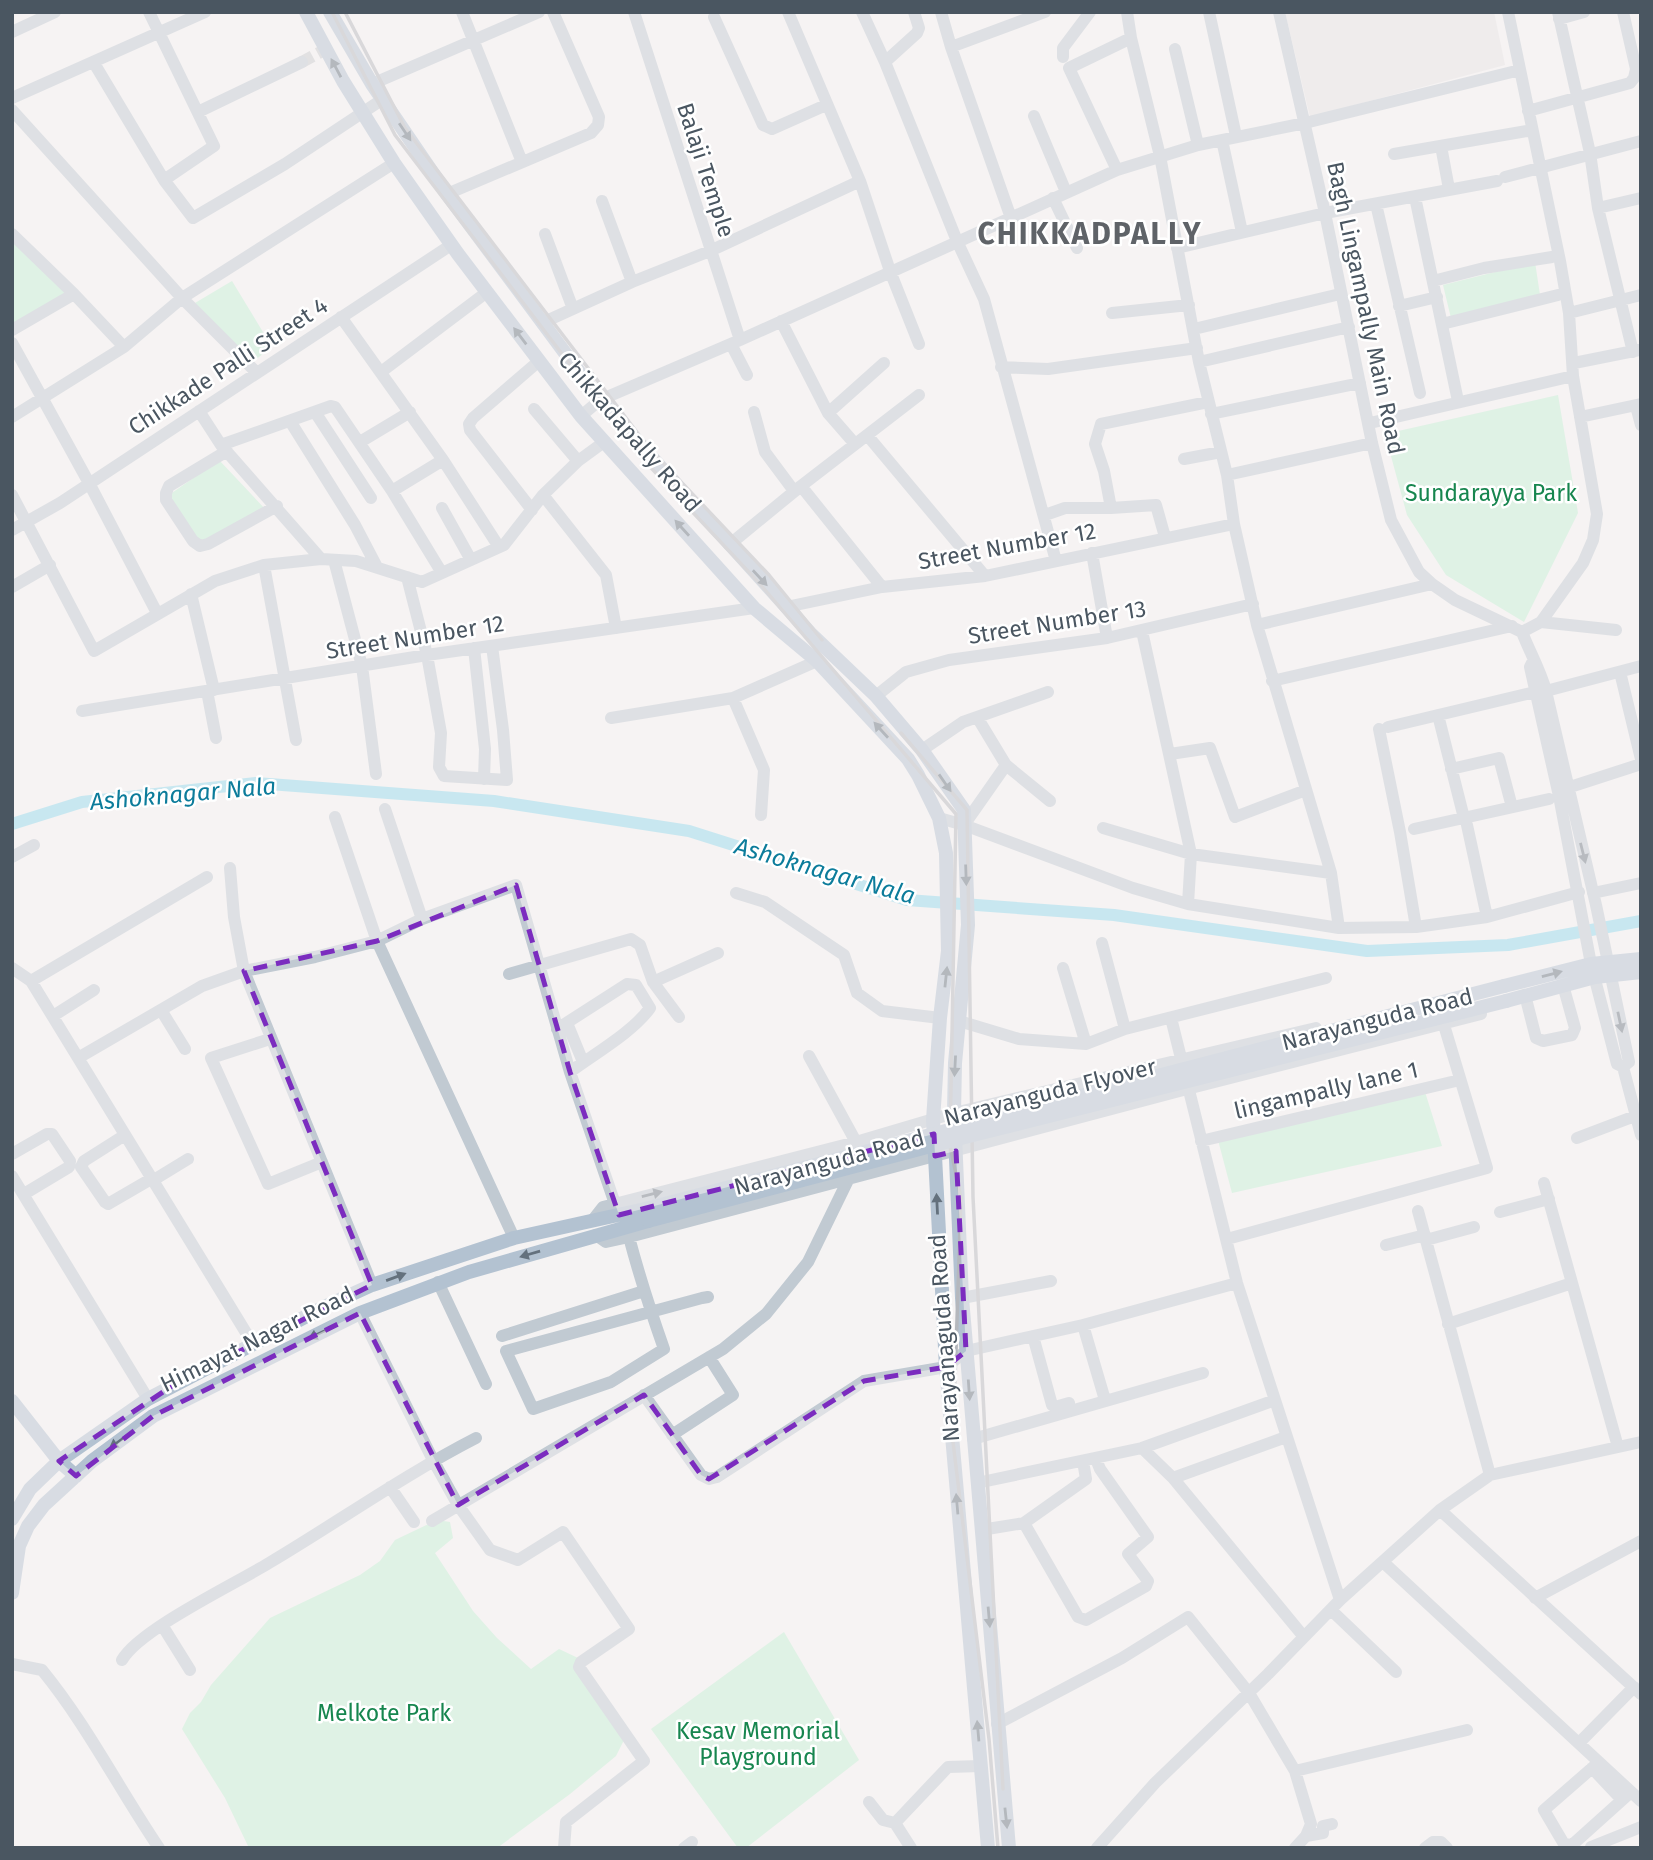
<svg xmlns="http://www.w3.org/2000/svg" width="1653" height="1860" font-family="'Fira Sans',sans-serif">
<style>
.education{fill:#e6e4e5}
.green{fill:#c3f1d5}
.lines{fill:none;stroke-linecap:round;stroke-linejoin:round}
.canal{stroke:#90daee;stroke-width:12}
.minor-tunnel{stroke:#caccce;stroke-width:12;stroke-dasharray:12 6;stroke-linecap:butt}
.minor{stroke:#c1cad2;stroke-width:12}
.major{stroke:#b3c2d1;stroke-width:14}
.rail{stroke:#b5b8bd;stroke-width:3.5}
.major-bridge{stroke:#b3c2d1;stroke-width:14}
.oneway{fill:#64717d}
.oneway2{fill:#6e7983}
.marked{fill:none;stroke:#7b2cbf;stroke-width:5;stroke-dasharray:14 9;stroke-linejoin:round}
.labels{text-anchor:middle;dominant-baseline:central;stroke-width:5;stroke-linejoin:round;paint-order:stroke}
.street-label{font-size:23px;fill:#4a5661;stroke:#fff}
.park-label{font-size:23px;fill:#17864f;stroke:#fff}
.water-label{font-size:24px;font-style:italic;fill:#0c7c9b;stroke:#fff}
.district-label{font-size:30px;font-weight:bold;letter-spacing:2px;fill:#5f6368;stroke:#fff}
</style>
<rect width="100%" height="100%" fill="#f5f3f3"/>
<path class="education" d="M1285 12H1494L1505 65 1310 117Z"/>
<path class="green" d="M12 237 68 291 12 325Z
M1535 262 1540 295 1451 318 1443 285Z
M232 281 272 347 251 363 195 303Z
M1558 395 1578 513 1524 622 1446 575 1407 515 1385 434Z
M219 460 266 510 193 545 169 495Z
M1425 1092 1442 1146 1232 1193 1218 1140Z
M437 1520 450 1522 453 1538 435 1553 473 1611 497 1638 531 1669 559 1649 578 1658 625 1738 616 1756 570 1794 497 1848H249L225 1798 182 1729 190 1713 201 1702 211 1685 270 1618 360 1575 380 1561 395 1540Z
M784 1632 859 1760 746 1848H738L651 1729Z"/>
<g class="lines">
<path class="canal" d="M12 824 82 802 256 783 494 801 689 831 907 900 1114 915 1367 951 1508 945 1641 921"/>
<path class="minor-tunnel" d="M302 62 326 49"/>
<path class="minor" d="M149 12 214 146 164 180
M462 12 522 162
M634 12 740 340
M788 12 860 181 890 271 919 344
M862 12 885 62 957 241 984 299 1056 561
M941 12 951 47 1011 218
M1127 12 1131 38 1160 156 1199 362 1227 475 1234 524 1257 625 1331 873 1339 928
M1209 12 1236 136
M1279 12 1325 213 1372 443 1391 520 1419 572 1432 584 1455 600 1522 632
M1508 12 1560 261 1569 313 1573 376 1597 514 1593 540 1583 563 1541 622 1522 632
M1558 12 1590 153 1598 208 1633 352
M714 17 763 125 772 129 826 105
M1559 19 1584 12
M12 32 55 12
M951 47 1045 12
M1175 49 1198 145
M1063 57V48L1090 12
M885 62 917 33 919 28 914 12
M94 63 164 180 193 218 285 164 383 99
M372 84 539 12
M12 98 205 12
M12 110 182 298 257 373
M1528 111 1630 83 1634 78 1636 69 1623 12
M198 112 302 62
M1034 116 1066 192
M1222 140 1242 232
M1441 146 1449 189
M1394 154 1527 131
M1117 170 1069 68 1131 38
M1505 177 1641 141
M447 194 591 133 598 125 599 117 553 12
M1415 197 1458 401
M1053 198 1077 248
M602 201 632 282
M1376 204 1420 393
M1598 208 1641 198
M12 234 74 294 124 347
M545 234 573 309
M1177 248 1325 213 1497 181
M1433 281 1484 268 1552 257
M1399 306 1437 297
M1112 313 1189 305
M1569 313 1641 295
M341 317 443 460 392 491
M781 321 828 413 855 444
M542 323 632 282 710 251 860 181
M1442 324 1558 295
M1194 329 1340 294
M12 330 74 294
M12 343 89 483 157 613
M731 344 747 375
M1199 362 1349 327
M1574 363 1639 350
M1001 367 1048 369 1197 348
M381 372 487 292
M1636 406 1641 425
M534 409 578 461
M199 411 221 445 321 559
M315 412 371 498
M754 412 765 452 794 491
M828 413 884 363
M1211 414 1360 383
M581 416 600 400 740 340 1117 170 1198 145 1305 123 1520 70
M12 417 124 347 182 298 394 163
M1580 417 1641 404
M290 421 355 525 377 567
M1370 423 1573 376
M867 435 985 576
M360 442 410 412
M221 445 331 406 335 407 392 491 442 573
M227 451 169 486 166 493V500L193 541 200 546 208 544 277 506
M1184 459 1221 452
M443 460 499 547
M1227 475 1372 443
M801 486 882 587
M12 495 94 651 215 581 264 565 321 559 356 561 422 582 504 545 543 495 578 461 604 442
M543 495 606 575 616 628
M442 508 471 560
M1111 508 1104 471 1095 444 1101 424 1208 402
M532 510 470 430 469 424 473 418 539 361
M1045 515 1065 508H1111L1156 505 1165 537
M12 530 60 503 451 245
M729 545 801 486 919 395
M1092 553 1107 638
M334 560 362 666 376 774
M264 565 296 740
M407 577 427 655 441 733 439 767 444 776 507 780 503 730 492 646
M12 587 50 565
M191 594 214 690
M786 607 882 587 985 576 1234 524
M1541 622 1616 630
M1257 625 1432 584
M1142 631 1191 854 1188 904
M1522 632C1530 653 1540 669 1546 691L1596 905 1629 1062 1623 1067
M474 648 485 749 484 779
M1533 661 1530 667 1559 796 1591 964 1617 1064 1623 1067 1641 1135
M1620 672 1641 759
M1272 681 1512 626
M207 691 216 738
M1546 691 1641 666
M876 696 906 672 949 660 1107 638 1253 604
M733 698 764 770 761 815
M82 711 427 655 754 608
M1438 715 1464 818
M977 717 1006 765 1050 801
M611 718 733 698 817 661
M1388 727 1535 692
M1379 729 1400 832 1416 927
M922 750 963 722 1048 692
M1170 754 1210 748 1235 817 1306 790
M1451 769 1499 758 1512 807
M1567 788 1641 764
M385 809 422 919
M335 817 377 941 514 1238
M939 818 964 825 1133 888 1188 904 1339 928 1416 927 1487 917 1579 892
M964 825 1006 765
M1467 825 1487 917
M1103 828 1191 854 1331 873
M1414 829 1549 799
M12 857 34 845
M230 868 234 917 244 971 372 1285
M736 893 765 902 844 955 857 993 882 1011 940 1018
M1593 893 1641 883
M1102 943 1125 1029
M12 968 31 981 253 1344
M1063 968 1086 1044
M509 974 631 939 640 945 653 982 679 1017
M31 981 207 877
M653 982 718 953
M1525 995 1536 1038 1543 1041 1572 1035 1575 1028 1563 985
M161 1010 185 1049
M53 1016 94 990
M1171 1018 1237 1283 1340 1600
M959 1021 1019 1039 1086 1044 1125 1029 1326 978
M567 1023 583 1062
M557 1029 627 984 636 985 650 1008C633 1032 594 1054 570 1072
M270 1039 211 1058 268 1184 322 1162
M809 1056 856 1142
M78 1058 202 986 244 971 315 957 377 941 422 919 516 885 570 1072 615 1204
M125 1135 84 1161 81 1167 105 1202 108 1204 151 1179
M1577 1138 1635 1116
M1201 1141 1460 1080
M12 1154 47 1134H52L70 1161 69 1167 24 1194
M12 1176 148 1399
M152 1181 188 1159
M1544 1183 1618 1447
M1418 1211 1490 1475
M1500 1212 1549 1199
M592 1221 603 1207 856 1142 954 1113 1316 1028
M596 1235 606 1242 629 1237 1187 1089 1481 1014
M629 1237C639 1275 651 1312 664 1349L611 1382 533 1409 506 1351 702 1298 708 1297
M1227 1239 1487 1168 1444 1025
M1426 1240 1474 1227
M1386 1245 1425 1235
M438 1282 486 1384
M962 1298 1051 1281
M360 1313 433 1460 458 1505 490 1550 518 1560 563 1532 629 1629 581 1662 579 1667 644 1761 566 1822 564 1848
M1448 1324 1572 1283
M1083 1325 1105 1400
M502 1336 644 1291
M1033 1336 1052 1405 1055 1407 1069 1403
M644 1395 701 1475 709 1479 717 1477 864 1381 946 1367 966 1351 1083 1325 1237 1283
M672 1435 733 1395 709 1357
M973 1439 1203 1373
M1142 1448 1173 1478 1304 1637
M1173 1478 1286 1437
M977 1483 1142 1448 1275 1400
M390 1487 414 1522
M1440 1510 1641 1694
M432 1521 723 1349 766 1314 808 1262 849 1178
M1024 1523 1086 1479 1083 1461
M981 1530 1024 1523 1078 1617 1086 1620 1146 1586 1148 1581 1128 1554 1148 1537 1100 1469 1096 1459
M1383 1562 1641 1801
M1535 1598 1641 1541
M1331 1610 1396 1672
M162 1625 190 1670
M122 1660C140 1629 235 1584 269 1563 338 1522 404 1475 476 1438
M12 1664 42 1670C87 1725 119 1789 159 1848
M997 1724 1122 1658 1188 1617 1249 1693 1295 1771 1311 1824 1306 1836 1295 1848
M1579 1743 1634 1687
M1599 1762 1544 1810 1564 1844 1572 1845 1631 1792
M1592 1768 1622 1800
M1295 1771 1467 1730
M869 1802 883 1820 895 1823
M1306 1836 1323 1833V1826L1332 1824
M1591 1847 1641 1827
M684 1848 692 1842
M911 1848 895 1823 948 1767 981 1766
M1097 1848 1155 1783 1268 1674 1340 1600 1440 1510 1490 1475 1641 1442
M1425 1848 1433 1842H1441L1447 1848"/>
<path class="major" d="M306 12 343 81 394 163 458 254 581 416 754 608 817 661 908 759 918 775 939 818 946 853 948 951 940 1018 933 1120 935 1156 946 1367 988 1848
M330 12 372 84 447 194 600 400 810 633 876 696 922 750 964 810 968 925 955 1063 954 1113 962 1298 1009 1848
M1504 986 1591 964 1641 959
M1506 1001 1595 977 1641 972
M12 1401 59 1461 76 1476
M12 1519 30 1489 59 1461 148 1399 326 1306 372 1285 514 1238 645 1209
M12 1593 19 1546 28 1526 44 1505 92 1461 153 1416 360 1313 469 1272 648 1221"/>
<path class="rail" d="M332 12 395 135 640 456 760 584 956 814 950 1146 961 1198 953 1442 989 1739 998 1848
M345 12 405 128 649 448 769 575 822 640
M901 733 967 810 973 1197 1003 1789"/>
<path class="major-bridge" d="M645 1209 1504 986
M648 1221 961 1138 1506 1001"/>
</g>
<defs><path id="oneway-solid" d="M-6-.8H1V-3.2L6.5 0L1 3.2V.8H-6Z" transform="scale(1.75)"/></defs>
<g class="oneway">
<use href="#oneway-solid" transform="translate(336 68) rotate(-118)"/>
<use href="#oneway-solid" transform="translate(405 132) rotate(56)"/>
<use href="#oneway-solid" transform="translate(520 336) rotate(-127)"/>
<use href="#oneway-solid" transform="translate(682 528) rotate(-132)"/>
<use href="#oneway-solid" transform="translate(760 578) rotate(47)"/>
<use href="#oneway-solid" transform="translate(881 730) rotate(-132)"/>
<use href="#oneway-solid" transform="translate(945 783) rotate(55)"/>
<use href="#oneway-solid" transform="translate(966 875) rotate(88)"/>
<use href="#oneway-solid" transform="translate(1552 974) rotate(-15)"/>
<use href="#oneway-solid" transform="translate(946 977) rotate(-84)"/>
<use href="#oneway-solid" transform="translate(955 1066) rotate(93)"/>
<use href="#oneway-solid" transform="translate(937 1204) rotate(-93)"/>
<use href="#oneway-solid" transform="translate(530 1254) rotate(164)"/>
<use href="#oneway-solid" transform="translate(396 1277) rotate(-20)"/>
<use href="#oneway-solid" transform="translate(318 1334) rotate(154)"/>
<use href="#oneway-solid" transform="translate(969 1390) rotate(86)"/>
<use href="#oneway-solid" transform="translate(118 1442) rotate(144)"/>
<use href="#oneway-solid" transform="translate(957 1504) rotate(-95)"/>
<use href="#oneway-solid" transform="translate(989 1617) rotate(85)"/>
<use href="#oneway-solid" transform="translate(978 1731) rotate(-95)"/>
<use href="#oneway-solid" transform="translate(1006 1818) rotate(84)"/>
</g>
<g class="oneway2">
<use href="#oneway-solid" transform="translate(1583 853) rotate(76)"/>
<use href="#oneway-solid" transform="translate(1620 1022) rotate(78)"/>
<use href="#oneway-solid" transform="translate(652 1194) rotate(-14)"/>
</g>
<path d="M0 0H1653V1860H0ZM516 885 570 1072 619 1215 934 1134 935 1156 956 1151 966 1351 946 1367 864 1381 709 1479 701 1475 644 1395 458 1505 360 1313 153 1416 76 1476 59 1461 178 1382 372 1285 244 971 377 941Z" fill="#f5f3f3" fill-opacity=".55" fill-rule="evenodd"/>
<path class="marked" d="M516 885 570 1072 619 1215 934 1134 935 1156 956 1151 966 1351 946 1367 864 1381 709 1479 701 1475 644 1395 458 1505 360 1313 153 1416 76 1476 59 1461 178 1382 372 1285 244 971 377 941Z"/>
<g class="labels">
<g class="street-label">
<text transform="translate(706 170) rotate(72)">Balaji Temple</text>
<text transform="translate(1366 308) rotate(78)">Bagh Lingampally Main Road</text>
<text transform="translate(228 366) rotate(-33)">Chikkade Palli Street 4</text>
<text transform="translate(630 432) rotate(49)">Chikkadapally Road</text>
<text transform="translate(1007 546) rotate(-10)">Street Number 12</text>
<text transform="translate(1057 622) rotate(-9)">Street Number 13</text>
<text transform="translate(415 637) rotate(-9)">Street Number 12</text>
<text transform="translate(1377 1019) rotate(-14)">Narayanguda Road</text>
<text transform="translate(1326 1090) rotate(-13)">lingampally lane 1</text>
<text transform="translate(1050 1092) rotate(-14)">Narayanguda Flyover</text>
<text transform="translate(829 1162) rotate(-15)">Narayanguda Road</text>
<text transform="translate(944 1338) rotate(-94)">Narayanaguda Road</text>
<text transform="translate(257 1339) rotate(-26)">Himayat Nagar Road</text>
</g>
<g class="park-label">
<text x="1491" y="493">Sundarayya Park</text>
<text x="384" y="1713">Melkote Park</text>
<text x="758" y="1731">Kesav Memorial<tspan x="758" dy="26">Playground</tspan></text>
</g>
<g class="water-label">
<text transform="translate(183 794) rotate(-5)">Ashoknagar Nala</text>
<text transform="translate(825 871) rotate(16)">Ashoknagar Nala</text>
</g>
<g class="district-label">
<text x="1090" y="234">CHIKKADPALLY</text>
</g>
</g>
<rect width="1653" height="1860" fill="none" stroke="#4a5661" stroke-width="28"/>
</svg>
